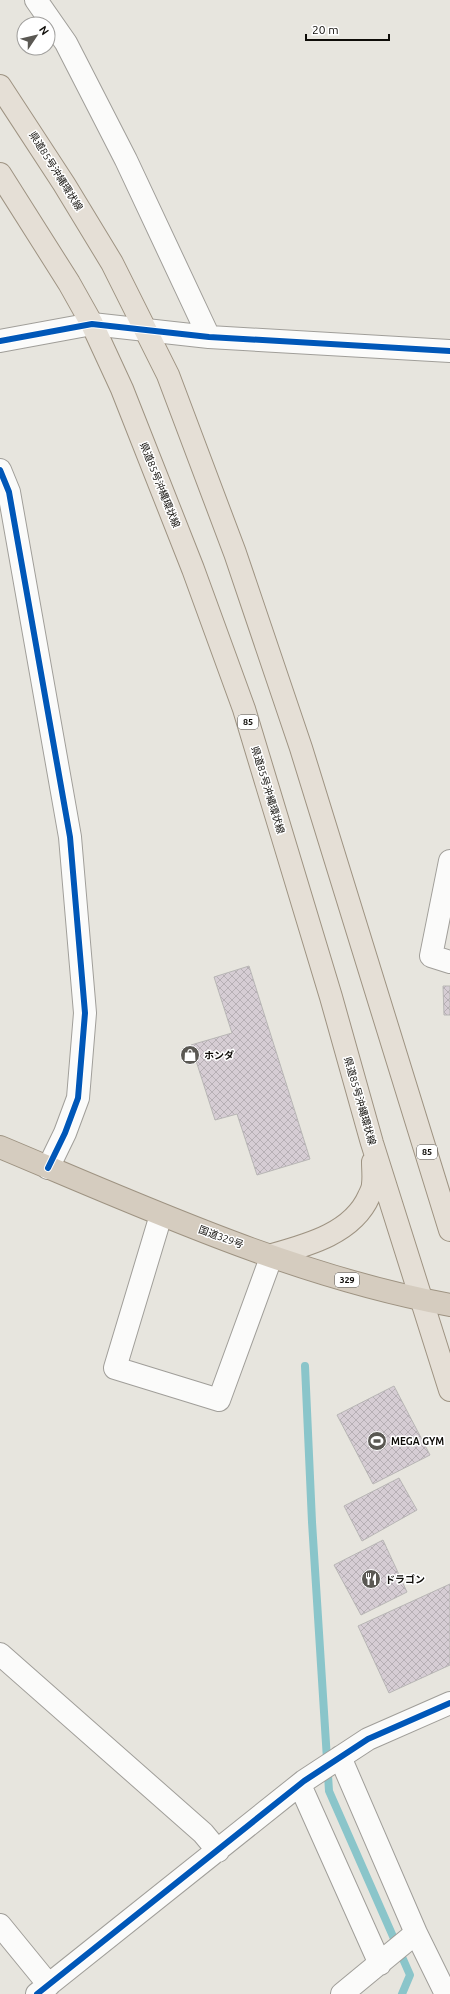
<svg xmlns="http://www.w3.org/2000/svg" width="450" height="1994" font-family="Ubuntu,'Noto Sans JP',sans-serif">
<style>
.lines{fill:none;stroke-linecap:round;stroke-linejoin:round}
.stream{stroke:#8ac5ca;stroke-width:8}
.building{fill:url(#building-cross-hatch);stroke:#b8b6b5}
.street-casing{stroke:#a09e99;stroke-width:24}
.primary-casing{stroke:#9e9382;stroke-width:24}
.highway-casing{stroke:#9e9382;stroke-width:24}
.street{stroke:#fbfbfa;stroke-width:22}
.primary{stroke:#e5dfd6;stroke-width:22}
.highway{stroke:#d5ccbf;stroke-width:22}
.cycleway-casing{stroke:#fff;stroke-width:8}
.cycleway{stroke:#0057b8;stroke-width:6}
.labels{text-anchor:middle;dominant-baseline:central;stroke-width:3;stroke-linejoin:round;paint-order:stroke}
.shield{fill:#fff;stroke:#565552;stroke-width:1}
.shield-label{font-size:9px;font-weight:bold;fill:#0e0c08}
.street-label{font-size:10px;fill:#0e0c08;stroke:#fff}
.poi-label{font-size:10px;font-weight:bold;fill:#0e0c08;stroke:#fff;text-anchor:start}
</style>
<defs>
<pattern id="building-cross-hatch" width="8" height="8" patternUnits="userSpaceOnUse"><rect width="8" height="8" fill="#d6cdd4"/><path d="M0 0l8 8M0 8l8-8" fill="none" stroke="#b6afb4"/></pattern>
</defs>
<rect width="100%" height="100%" fill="#e7e5de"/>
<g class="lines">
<path class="stream" d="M305 1366 312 1522 329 1791 410 1975 402 1994"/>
</g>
<path class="building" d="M249 966 310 1159 257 1175 237 1114 215 1120 191 1045 232 1033 214 977Z
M443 986H450V1015H444Z
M394 1386 430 1455 373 1484 337 1415Z
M399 1478 417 1510 362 1541 344 1506Z
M383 1540 407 1592 361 1615 334 1565Z
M450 1584V1665L389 1693 358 1626Z"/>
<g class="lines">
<g class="street-casing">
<path id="street" d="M36 0 66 43 126 160 209 337
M0 341 92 324 209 337 450 351
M0 470 9 492 70 837 85 1013 78 1098 65 1133 48 1168
M450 861 431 956 450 962
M161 1215 115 1368 219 1400 272 1255
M0 1654 203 1833 218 1851
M340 1757 416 1933 446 1994
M300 1785 380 1964
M0 1925 49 1985
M37 1994 304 1781 368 1739 450 1703
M342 1994 416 1933"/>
</g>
<g class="primary-casing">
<path id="primary" d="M0 86 64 184 112 263 168 375 235 553 301 748 450 1230
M0 174 69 283 92 324 122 389 193 569 244 709 331 997 372 1143 450 1390
M272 1255C308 1245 353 1233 369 1196 371 1192 373 1188 373 1184 374 1177 373 1169 373 1162"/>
</g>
<g class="highway-casing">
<path id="highway" d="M0 1147C146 1208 293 1276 450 1305"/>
</g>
<use href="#street" class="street"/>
<use href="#primary" class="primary"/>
<use href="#highway" class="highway"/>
<g class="cycleway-casing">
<path id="cycleway" d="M0 341 92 324 209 337 450 351
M0 470 9 492 70 837 85 1013 78 1098 65 1133 48 1168
M37 1994 304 1781 368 1739 450 1703"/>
</g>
<use href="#cycleway" class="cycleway"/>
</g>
<defs>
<g id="shop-disc" transform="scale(1)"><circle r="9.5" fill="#5a5853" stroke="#fff"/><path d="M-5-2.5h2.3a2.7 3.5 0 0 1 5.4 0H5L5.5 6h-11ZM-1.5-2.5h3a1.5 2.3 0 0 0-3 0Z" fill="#fff"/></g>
<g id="stadium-disc" transform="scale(1)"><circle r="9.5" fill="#5a5853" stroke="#fff"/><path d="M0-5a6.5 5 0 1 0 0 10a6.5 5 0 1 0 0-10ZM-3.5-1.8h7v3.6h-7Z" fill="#fff"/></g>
<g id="restaurant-disc" transform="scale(1)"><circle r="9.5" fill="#5a5853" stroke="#fff"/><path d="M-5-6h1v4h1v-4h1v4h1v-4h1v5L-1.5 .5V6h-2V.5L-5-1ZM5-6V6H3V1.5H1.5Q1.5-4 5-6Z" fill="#fff"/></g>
</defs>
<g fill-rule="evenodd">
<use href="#shop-disc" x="190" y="1055"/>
<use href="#stadium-disc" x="377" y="1441"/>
<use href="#restaurant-disc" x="371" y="1579"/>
</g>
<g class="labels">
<g class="shield">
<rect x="238" y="715" width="20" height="14" rx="3"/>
<rect x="417" y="1145" width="20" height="14" rx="3"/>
<rect x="335" y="1273" width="24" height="14" rx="3"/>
</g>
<g class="shield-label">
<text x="248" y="722">85</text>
<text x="427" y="1152">85</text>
<text x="347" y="1280">329</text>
</g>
<g class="street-label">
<text transform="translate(56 171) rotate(58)">県道85号沖縄環状線</text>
<text transform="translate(160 485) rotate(68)">県道85号沖縄環状線</text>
<text transform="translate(268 790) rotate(73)">県道85号沖縄環状線</text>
<text transform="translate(360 1101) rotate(74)">県道85号沖縄環状線</text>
<text transform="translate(221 1237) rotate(20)">国道329号</text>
</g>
<g class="poi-label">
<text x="204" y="1055">ホンダ</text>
<text x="391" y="1441">MEGA GYM</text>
<text x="385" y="1579">ドラゴン</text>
</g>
</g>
<g transform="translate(36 36) rotate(55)"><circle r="19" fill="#ffffff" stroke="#9f9e9c"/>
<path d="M0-3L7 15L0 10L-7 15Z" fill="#5a5853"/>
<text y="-6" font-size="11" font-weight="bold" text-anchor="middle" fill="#0e0c08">N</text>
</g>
<path d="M306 34v6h83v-6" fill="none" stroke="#0e0c08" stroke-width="2"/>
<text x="312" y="34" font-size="12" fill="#0e0c08" stroke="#ffffff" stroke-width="3" paint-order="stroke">20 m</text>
</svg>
